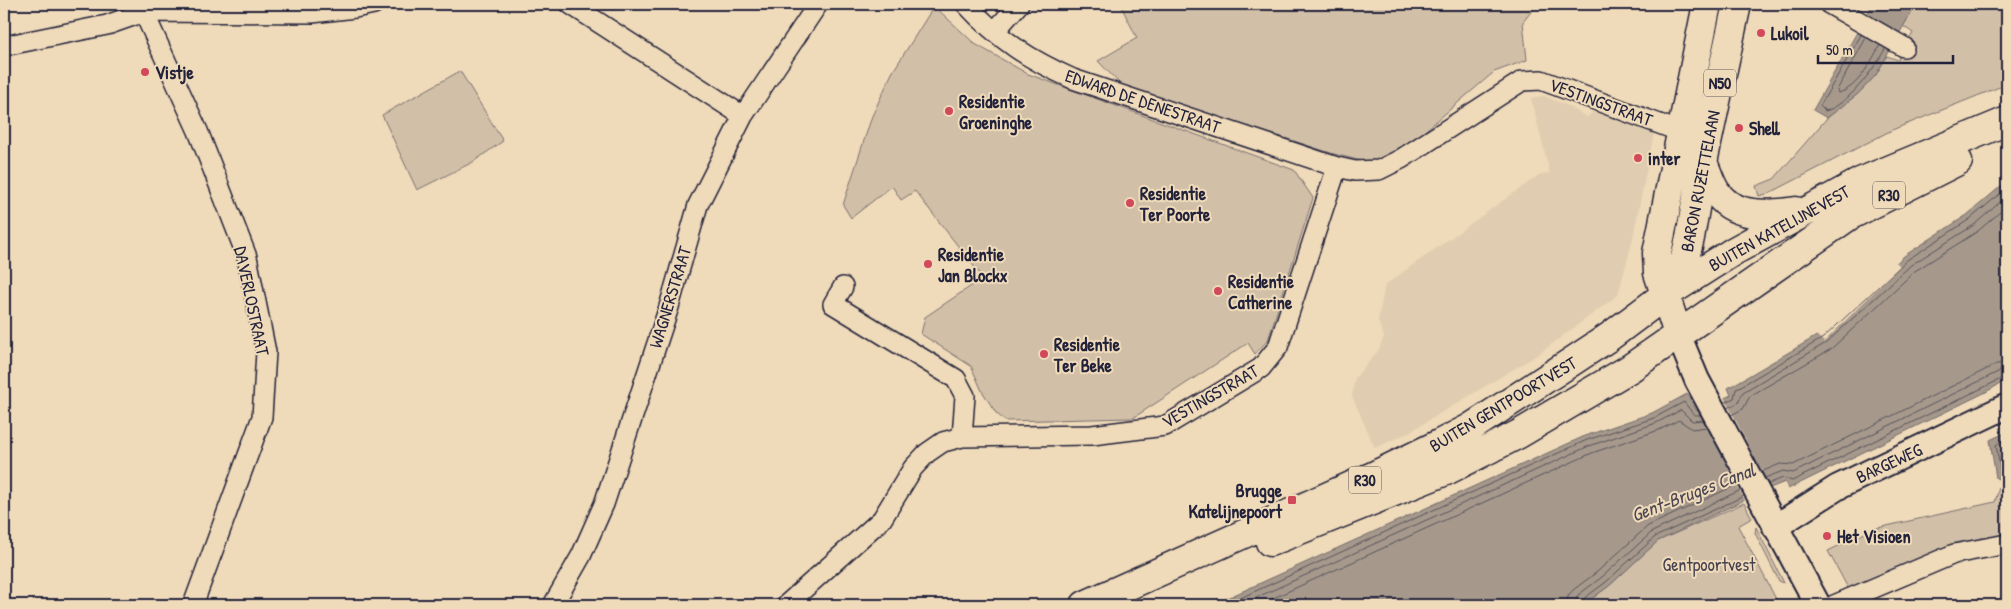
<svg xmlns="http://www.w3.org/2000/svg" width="2011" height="609" font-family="'Patrick Hand',sans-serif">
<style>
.built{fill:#e0ccb0}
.green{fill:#d1bfa7;stroke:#7a7071}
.water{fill:#a6998c;stroke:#71696c}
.pier{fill:#efdab9}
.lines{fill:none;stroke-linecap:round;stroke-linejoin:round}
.shore{stroke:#57525b;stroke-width:1}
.minor-casing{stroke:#22223b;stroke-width:22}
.tertiary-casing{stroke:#22223b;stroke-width:28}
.primary-casing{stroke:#22223b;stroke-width:31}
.minor{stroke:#efdab9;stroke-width:19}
.tertiary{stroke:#efdab9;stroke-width:24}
.primary{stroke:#efdab9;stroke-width:28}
.poi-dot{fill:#d1495b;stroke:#efdab9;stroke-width:2}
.labels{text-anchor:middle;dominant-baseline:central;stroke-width:4;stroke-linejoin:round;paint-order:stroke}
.shield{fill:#efdab9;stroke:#605961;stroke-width:1}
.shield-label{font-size:16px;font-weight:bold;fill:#22223b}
.poi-label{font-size:18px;font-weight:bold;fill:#22223b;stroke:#efdab9;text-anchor:start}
.street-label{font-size:18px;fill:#22223b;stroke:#efdab9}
.park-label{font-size:18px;fill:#454151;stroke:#efdab9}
.water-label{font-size:19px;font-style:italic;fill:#4a4653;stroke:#efdab9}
</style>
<rect width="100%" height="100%" fill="#efdab9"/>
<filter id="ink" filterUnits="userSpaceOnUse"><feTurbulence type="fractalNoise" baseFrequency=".02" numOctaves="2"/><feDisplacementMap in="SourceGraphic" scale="10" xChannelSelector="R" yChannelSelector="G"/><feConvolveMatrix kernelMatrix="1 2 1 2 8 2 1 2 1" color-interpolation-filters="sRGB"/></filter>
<g filter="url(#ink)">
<path class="built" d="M1544 96 1566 105 1587 117 1594 111 1654 132 1633 238 1618 295 1537 355 1406 434 1375 448 1352 396 1355 378 1378 351 1384 337 1378 321 1385 285 1539 175 1550 173 1531 98Z"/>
<path class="green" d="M1120 4H1537L1523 22 1527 60 1494 72 1413 141 1374 164 1334 154 1121 85 1098 61 1137 38Z
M1916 4H2007V84L1892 130 1770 193 1759 196 1756 186 1774 179 1827 118 1859 93 1876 75 1887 56 1898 60 1913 33 1903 26Z
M934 6 975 44 1028 74 1294 170 1313 198 1268 340 1255 354 1248 343 1133 418 1005 421 996 413 982 391 971 366 921 334 925 317 983 278 915 191 901 200 892 186 851 218 843 205 872 116 892 73Z
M460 71 503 141 473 162 417 190 382 115Z
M2007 479V539L1849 590 1828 551 1873 529 1995 502 2001 480Z
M1744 503 1752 518 1738 526 1776 599 1775 605H1583L1609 586 1658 541Z
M1756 527 1784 583 1779 581 1755 533Z"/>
<path class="water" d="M1873 4H1916L1876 75 1859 93 1827 118 1813 110Z
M2007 181V380L1984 393 1788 489 1785 482 1770 488 1658 541 1609 586 1583 605H1212L1585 436 1652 413 1687 394 1697 411 1731 395 1728 388 1820 334 1904 256 1967 215Z
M2007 432V479L2001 480 1996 478 1990 440Z"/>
<path class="pier" d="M1895 261 1900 266 1824 342 1816 335Z
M1724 397 1770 488 1745 501 1699 410Z"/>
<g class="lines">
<path class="shore" d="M1861 35 1820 106 1825 111C1847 106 1875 68 1885 49
M1866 38 1837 90 1838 93C1857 89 1871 62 1880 45
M1724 403 1734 398 1736 389 1823 338 1907 260 1970 219 2007 188
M1727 408 1738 403 1743 392 1826 343 1911 265 1974 225 2007 196
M1731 415 1743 409 1750 396 1831 349 1915 271 1978 231 2007 206
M2007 437 1996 445 2001 473 2007 474
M1761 472 1780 464 1793 465 1997 364 2007 362
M1765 478 1783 471 1793 473 2000 371 2007 370
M1768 484 1783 478 1792 481 2007 376
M1225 605 1587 440 1654 418 1684 402 1694 415H1701
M1240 605 1589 446 1656 423 1681 410 1692 421 1704 420
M1258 605 1592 453 1659 430 1679 420 1692 429 1707 427
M1567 605 1568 596 1573 590 1597 572 1648 526 1738 484
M1574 605 1578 595 1602 577 1652 532 1741 490
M1581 605 1582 600 1606 582 1655 537 1744 496"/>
<g class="minor-casing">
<path id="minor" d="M140 4 198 131 247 257 266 352 262 417 193 605
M570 4 743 116
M966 4C999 40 1030 60 1073 79L1337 167 1355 171 1379 170 1401 159 1522 81 1541 80 1681 132
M1829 4 1904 47
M995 31 1019 4
M4 46 107 25 144 12 312 13 355 8 374 4
M843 287 833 304 956 379 965 396 962 437
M553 605 581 556 604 504 669 307 698 205 743 116 818 4
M786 605 882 519 913 468 927 453 943 442 962 437 1092 435 1165 426 1261 368 1278 347 1337 167
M1834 605 1954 554 2007 544"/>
</g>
<g class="tertiary-casing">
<path id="tertiary" d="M1678 334 1697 380 1818 605
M1775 527 1838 487 2007 406"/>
</g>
<g class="primary-casing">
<path id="primary" d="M1703 162C1707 171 1710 182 1715 190 1732 219 1769 215 1796 211
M1666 292 1684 262 1690 238 1703 162 1737 4
M1678 334 1658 273 1657 253 1707 4
M1270 542 1446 471 1519 434 1629 369 1849 216 1958 161
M1085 605 1371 477 1441 443 1470 428 1556 372 1609 337 1665 295 1734 251 1860 182 2007 121"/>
</g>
<use href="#minor" class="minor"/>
<use href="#tertiary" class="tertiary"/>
<use href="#primary" class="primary"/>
</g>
</g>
<g class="poi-dot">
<circle cx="1761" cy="33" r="5"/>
<circle cx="145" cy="72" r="5"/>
<circle cx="949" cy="111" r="5"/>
<circle cx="1739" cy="128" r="5"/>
<circle cx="1638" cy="158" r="5"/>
<circle cx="1130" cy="203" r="5"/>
<circle cx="928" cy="264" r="5"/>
<circle cx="1218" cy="291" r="5"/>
<circle cx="1044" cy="354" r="5"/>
<rect x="1287" y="495" width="10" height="10" rx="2.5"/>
<circle cx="1827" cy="536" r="5"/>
</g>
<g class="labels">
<g class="shield">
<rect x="1704" y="69.5" width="32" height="27" rx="4"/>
<rect x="1873" y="181.5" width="32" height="27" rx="4"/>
<rect x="1349" y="466.5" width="32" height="27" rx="4"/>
</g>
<g class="shield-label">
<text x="1720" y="83">N50</text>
<text x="1889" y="195">R30</text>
<text x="1365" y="480">R30</text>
</g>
<g class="poi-label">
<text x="1771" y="33">Lukoil</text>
<text x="155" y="72">Vistje</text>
<text x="959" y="101">Residentie<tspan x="959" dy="21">Groeninghe</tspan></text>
<text x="1749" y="128">Shell</text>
<text x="1648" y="158">inter</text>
<text x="1140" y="193">Residentie<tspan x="1140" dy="21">Ter Poorte</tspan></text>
<text x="938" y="254">Residentie<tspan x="938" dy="21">Jan Blockx</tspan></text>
<text x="1228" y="281">Residentie<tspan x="1228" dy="21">Catherine</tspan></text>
<text x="1054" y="344">Residentie<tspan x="1054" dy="21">Ter Beke</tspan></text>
<text x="1282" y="490" text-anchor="end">Brugge<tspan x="1282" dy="21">Katelijnepoort</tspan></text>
<text x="1837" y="536">Het Visioen</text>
</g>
<g class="street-label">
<text transform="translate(1143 101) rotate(19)">EDWARD DE DENESTRAAT</text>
<text transform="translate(1601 102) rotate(20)">VESTINGSTRAAT</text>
<text transform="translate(1700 181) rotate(-79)">BARON RUZETTELAAN</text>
<text transform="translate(1779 228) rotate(-29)">BUITEN KATELIJNEVEST</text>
<text transform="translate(670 297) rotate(-73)">WAGNERSTRAAT</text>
<text transform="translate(252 301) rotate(78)">DAVERLOSTRAAT</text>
<text transform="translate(1210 396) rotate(-30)">VESTINGSTRAAT</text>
<text transform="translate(1503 404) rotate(-31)">BUITEN GENTPOORTVEST</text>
<text transform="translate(1889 463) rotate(-25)">BARGEWEG</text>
</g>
<g class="park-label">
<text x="1709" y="564">Gentpoortvest</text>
</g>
<g class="water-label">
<text transform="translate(1693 492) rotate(-21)">Gent-Bruges Canal</text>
</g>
</g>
<rect width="2011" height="609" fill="none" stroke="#efdab9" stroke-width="20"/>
<rect x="10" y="10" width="1991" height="589" fill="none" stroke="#22223b" stroke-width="2" filter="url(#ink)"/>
<path d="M1818 55v8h135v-8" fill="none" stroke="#22223b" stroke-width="2.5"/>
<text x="1826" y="55" font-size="15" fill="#22223b" stroke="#efdab9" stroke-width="4" paint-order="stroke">50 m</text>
</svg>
